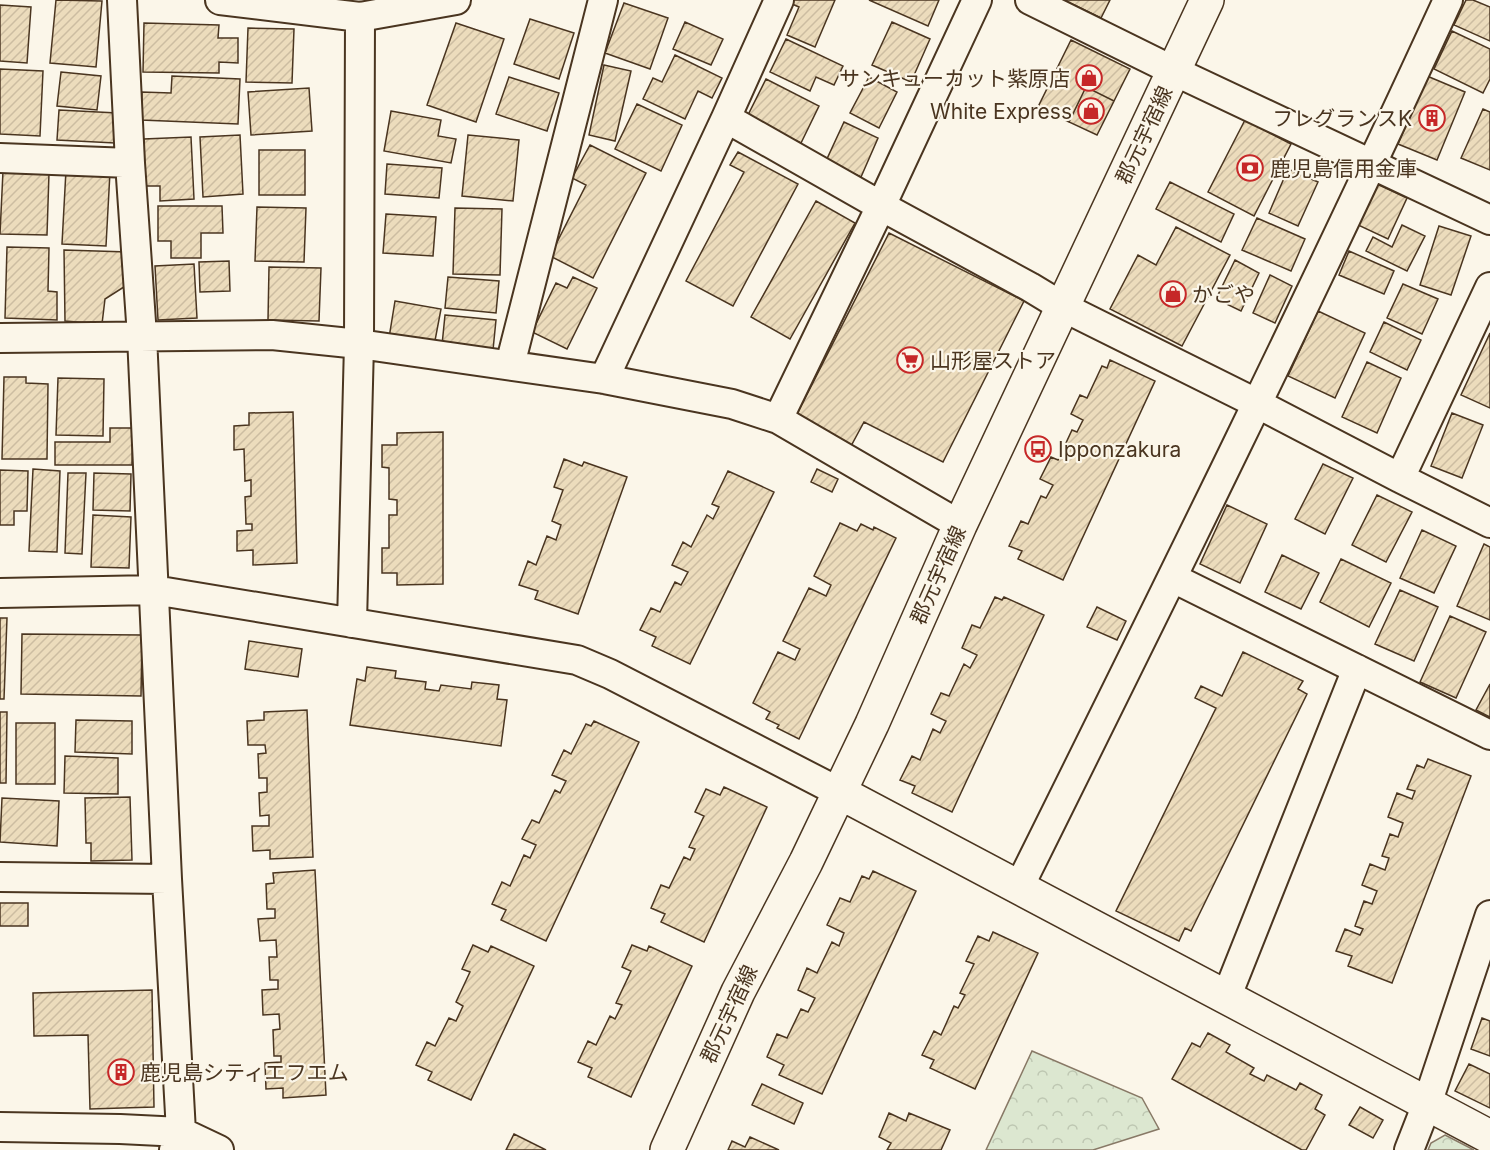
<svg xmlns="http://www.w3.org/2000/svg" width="1490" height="1150" font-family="Inter,'Noto Sans JP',sans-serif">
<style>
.park{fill:url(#park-crowns);stroke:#887966;stroke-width:1.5}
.building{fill:url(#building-hatch);stroke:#4a3520;stroke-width:1.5}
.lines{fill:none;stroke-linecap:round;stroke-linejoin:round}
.minor-casing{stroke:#4a3520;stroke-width:32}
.tertiary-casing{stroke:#4a3520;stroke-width:36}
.minor{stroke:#fbf6e9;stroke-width:28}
.tertiary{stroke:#fbf6e9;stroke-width:33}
.labels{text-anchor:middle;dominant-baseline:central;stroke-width:4.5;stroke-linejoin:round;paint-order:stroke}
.poi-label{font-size:21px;fill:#4a3520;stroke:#fbf6e9;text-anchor:start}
.street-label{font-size:21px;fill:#4a3520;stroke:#fbf6e9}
</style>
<defs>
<pattern id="park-crowns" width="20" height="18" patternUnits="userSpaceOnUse" patternTransform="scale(1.5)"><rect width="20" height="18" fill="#dce7d0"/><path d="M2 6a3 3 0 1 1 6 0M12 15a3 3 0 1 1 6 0" fill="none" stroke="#bec7b2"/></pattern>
<pattern id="building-hatch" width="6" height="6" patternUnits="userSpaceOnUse" patternTransform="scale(1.5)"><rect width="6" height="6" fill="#ecdcbc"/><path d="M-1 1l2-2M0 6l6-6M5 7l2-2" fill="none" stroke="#ccbda1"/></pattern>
</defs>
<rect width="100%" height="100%" fill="#fbf6e9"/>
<path class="park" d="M1032 1051 1142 1098 1159 1129 1093 1150H986Z
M1445 1135 1474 1150H1428L1431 1143Z"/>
<path class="building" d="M56 0 102 1 96 67 50 63Z
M793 0H835L815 47 787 35 799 7 792 4Z
M869 0H939L928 26Z
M1064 0H1110L1101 18Z
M1466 0H1473L1490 7V41L1454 25Z
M624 3 668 18 650 69 605 53Z
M0 5 31 7 27 63 0 61Z
M530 19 574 33 559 79 514 64Z
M685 22 723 39 711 65 673 49Z
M892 22 930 39 911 82 872 65Z
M144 23 219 25 218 38H238V63L219 62V73L143 72Z
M456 23 504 39 476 122 427 105Z
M248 28 294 29 292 83 246 82Z
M1452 31 1490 49V79L1483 93 1434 69Z
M786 39 843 66 834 85 816 77 810 91 770 72Z
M1071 40 1130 69 1114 101 1086 87 1069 122 1038 107Z
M675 55 722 78 712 98 698 91 685 119 643 99 653 78 662 82Z
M604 65 631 71 615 141 589 135Z
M0 69 43 71 40 136 0 134Z
M61 72 101 76 97 110 57 106Z
M172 76 240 79 238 124 141 120 142 92 171 93Z
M1427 76 1465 92 1437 160 1398 144Z
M509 77 559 93 547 131 496 114Z
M869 77 897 92 879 128 850 113Z
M766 79 819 106 801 143 747 117Z
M1086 87 1114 101 1097 135 1069 122Z
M309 88 312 131 251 135 248 92Z
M637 104 682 125 661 171 615 149Z
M1483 109 1490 112V170L1461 158Z
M59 110 117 113 115 143 57 140Z
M391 111 441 120 438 136 456 139 451 163 384 151Z
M1245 120 1291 144 1254 216 1208 192Z
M844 122 878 138 861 177 826 161Z
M240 135 243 194 203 197 200 137Z
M468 135 519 140 513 201 462 196Z
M191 137 194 199 160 201V186H145L144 139Z
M590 145 646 173 593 278 550 256 586 185 572 178Z
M259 150H305V195H259Z
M738 152 798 184 733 306 686 281 744 172 730 165Z
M387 164 442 168 439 198 385 194Z
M1288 169 1318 182 1298 226 1269 213Z
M66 170 110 172 106 246 62 244Z
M3 171 49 173 47 235 0 234Z
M1170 182 1234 214 1221 242 1156 209Z
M1377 184 1407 198 1388 239 1358 225Z
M816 201 855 223 790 339 751 317Z
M158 206H222L223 233H201V258H171V241H158Z
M257 207 306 208 304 262 255 261Z
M455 208 502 209 500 275 453 274Z
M386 214 436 217 433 256 383 253Z
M1257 218 1305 239 1291 271 1242 250Z
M1402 225 1425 236 1407 271 1366 251 1373 237 1392 247Z
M1439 226 1471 236 1451 295 1420 285Z
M1176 227 1230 255 1182 346 1110 309 1138 255 1156 265Z
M889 233 1024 301 943 462 864 422 851 446 795 418Z
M7 247 49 248 48 291 57 292V320L5 318Z
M64 250 128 252 127 285 105 299 102 324 65 321Z
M1349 251 1394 271 1384 294 1339 275Z
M1235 260 1259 273 1241 311 1216 299Z
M229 261 230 291 200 292 199 262Z
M194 264 197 318 158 320 155 266Z
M269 267 321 268 319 321 268 320Z
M1270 275 1292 286 1275 323 1253 313Z
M448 277 499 281 496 313 445 308Z
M573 277 597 288 567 349 532 332 556 283 567 288Z
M1403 284 1438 299 1422 334 1387 318Z
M395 301 441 309 434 346 389 338Z
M1318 311 1365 333 1335 398 1288 376Z
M445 315 496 320 493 350 442 345Z
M1384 322 1421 340 1407 370 1370 352Z
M1490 333V408L1461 395Z
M1110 360 1155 381 1063 580 1018 559 1022 551 1009 546 1021 521 1028 524 1041 496 1046 498 1053 485 1040 479 1051 457 1058 460 1072 430 1077 432 1083 420 1071 414 1080 395 1087 398 1102 366 1107 368Z
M1367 362 1401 378 1377 433 1342 417Z
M4 377H26V383L48 384 47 459H2Z
M58 378 104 379 103 436 56 435Z
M293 412 297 563 253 565V550L237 551V531L252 530V524H246L245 497 251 496V480L245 481 244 449 234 450V426L249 425V413Z
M1452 413 1483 425 1462 478 1431 466Z
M110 428H133L132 465H55V442H110Z
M443 432V584L397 585V573H382V548H389V515H397V500L389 499V468L382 467V445H397V433Z
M564 459 582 466 584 462 627 477 578 614 535 599 538 591 519 585 528 561 536 565 547 536 556 540 561 525 552 521 563 490 554 487Z
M1323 464 1353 478 1325 534 1295 519Z
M33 469 60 471 57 552 29 551Z
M817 469 838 479 832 492 811 482Z
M0 470 28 471 27 511H14V525H0Z
M728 471 774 492 690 664 652 646 656 637 640 630 651 608 660 612 675 582 681 585 688 572 672 565 683 542 691 547 707 515 713 519 719 507 712 504Z
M68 473H86L82 554 65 553Z
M94 473 131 474 130 511 93 510Z
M1377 495 1412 512 1386 562 1352 545Z
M1227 505 1267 524 1240 583 1200 564Z
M93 515 131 517 129 568 91 567Z
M840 523 857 531 861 524 873 530 874 527 896 538 799 739 777 728 779 725 766 719 770 712 753 703 778 652 795 660 800 649 783 641 809 588 826 596 831 585 814 576Z
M1422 530 1456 546 1434 593 1400 578Z
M1484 544 1490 547V620L1457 606Z
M1282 555 1319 573 1301 609 1265 592Z
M1341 559 1391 583 1369 627 1320 602Z
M1400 590 1438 607 1414 661 1375 644Z
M995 597 1002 600 1004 597 1044 615 952 812 912 793 915 786 900 780 912 756 920 760 933 729 940 733 946 721 931 714 941 693 949 696 964 664 970 668 977 655 962 648 972 625 980 628Z
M1097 607 1126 621 1117 640 1087 627Z
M1450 616 1486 632 1456 698 1420 682Z
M0 618H7L4 699H0Z
M22 634 142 635 141 696 21 694Z
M249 641 302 649 298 677 245 669Z
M1243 652 1303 681 1298 689 1307 694 1191 931 1185 928 1179 941 1116 911 1216 708 1195 698 1201 686 1222 696Z
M367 667 396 671 395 678 426 682 425 689 439 691 441 685 471 689 472 682 499 685 497 699 507 700 501 746 350 725 357 679 365 681Z
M1490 684V717L1476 710Z
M307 710 313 857 270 859V850L253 851 252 826H269V815L260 816 259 793 267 792V778H259L258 754 266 753 265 745H248L247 721 264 720V712Z
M0 712H7L6 783H0Z
M76 720 132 721V754L75 752Z
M594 721 639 742 546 941 501 920 506 910 492 904 502 882 510 886 524 855 530 858 536 845 522 839 532 820 539 823 555 790 560 793 566 781 552 775 564 750 571 754 586 724 591 726Z
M16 723H55V784H16Z
M65 756 118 758V794L64 793Z
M1428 759 1471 776 1392 983 1348 966 1352 956 1336 951 1345 929 1360 935 1363 929 1355 926 1364 901 1372 904 1377 891 1362 885 1370 864 1385 870 1389 858 1382 856 1390 834 1398 837 1403 823 1388 817 1397 793 1412 799 1415 791 1407 789 1417 765 1424 768Z
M724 787 767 807 704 942 661 922 665 914 651 908 661 885 669 888 684 857 690 860 695 849 689 847 704 816 695 812 706 789 720 795Z
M130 797 132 860 91 861V843H86L85 798Z
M2 798 59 801 57 846 0 842Z
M315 870 326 1095 283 1098V1088L266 1089 265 1063 281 1062V1056H274L273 1030 280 1029 279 1014 263 1015 262 990 278 989V980H270L269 957H277L276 940 260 941 258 919 275 918V909H267L266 884 274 883 273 873Z
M873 871 916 891 822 1094 779 1075 784 1065 767 1057 777 1034 787 1038 801 1009 808 1012 815 998 798 990 807 968 817 973 832 942 839 946 844 933 827 925 840 898 850 902 862 876 869 879Z
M0 903H28V926H0Z
M993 932 1038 953 975 1089 930 1068 934 1060 922 1055 934 1031 941 1035 954 1006 958 1008 965 995 960 993 974 964 966 961 978 936 989 941Z
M473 945 488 952 491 946 534 966 471 1100 428 1080 432 1072 416 1065 427 1042 435 1046 449 1018 456 1021 463 1006 456 1002 470 972 462 969Z
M632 945 647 951 649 946 692 966 631 1097 588 1077 592 1068 578 1062 588 1041 596 1045 610 1016 615 1019 622 1005 616 1003 631 971 622 967Z
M152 990 154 1107 90 1109 88 1035 34 1036 33 993Z
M1482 1018 1490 1021V1056L1471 1049Z
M1208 1033 1230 1045 1226 1052 1254 1068 1250 1074 1264 1081 1267 1075 1296 1090 1300 1083 1322 1095 1315 1109 1325 1115 1306 1150H1302L1172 1079 1192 1043 1200 1047Z
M1469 1064 1490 1074V1108L1455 1091Z
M762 1084 803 1103 794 1124 752 1105Z
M1360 1107 1383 1120 1373 1138 1349 1125Z
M889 1113 906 1121 909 1113 950 1130 941 1150H887L891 1143 879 1137Z
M514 1134 546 1150H506Z
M750 1137 779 1150H728L732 1141 745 1147Z"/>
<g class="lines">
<g class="minor-casing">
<path id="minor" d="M122 0 130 163 142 336 167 879 181 1132 174 1150
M220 0 360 17 456 0
M1030 0 1174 71 1490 220
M726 118 881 206 1030 287 1063 307 1256 403 1400 478 1490 523
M0 158 130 163
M0 338 272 335 359 344 604 379 732 404 778 419 960 525
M510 365 603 0
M604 379 726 118 779 0
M778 419 881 206 977 0
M1400 478 1490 287
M1173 578 1490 735
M0 593 154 590 577 660 610 674 839 792
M352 623 359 344 360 17
M0 877 167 879
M1019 887C1165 593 1311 298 1448 0
M1226 998 1357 669
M0 1127 120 1129 181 1132 219 1150
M1409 1150 1427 1104 1490 915"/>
</g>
<g class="tertiary-casing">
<path id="tertiary" d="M839 792 1490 1137
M667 1150 738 992 806 862 872 724 960 525 1207 0"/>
</g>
<use href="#minor" class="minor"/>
<use href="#tertiary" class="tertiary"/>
</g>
<defs>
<g id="shop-ring" transform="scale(1.35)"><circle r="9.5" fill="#fbf6e9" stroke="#c62828" stroke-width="1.5"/><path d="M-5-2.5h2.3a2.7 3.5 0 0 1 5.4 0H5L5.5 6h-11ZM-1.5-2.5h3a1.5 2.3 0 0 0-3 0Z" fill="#c62828"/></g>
<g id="building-ring" transform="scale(1.35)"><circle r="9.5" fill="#fbf6e9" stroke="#c62828" stroke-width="1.5"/><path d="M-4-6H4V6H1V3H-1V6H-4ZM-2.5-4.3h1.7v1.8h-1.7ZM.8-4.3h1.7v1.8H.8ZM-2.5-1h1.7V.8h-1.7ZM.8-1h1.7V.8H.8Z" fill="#c62828"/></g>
<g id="bank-ring" transform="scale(1.35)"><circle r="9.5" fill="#fbf6e9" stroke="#c62828" stroke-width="1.5"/><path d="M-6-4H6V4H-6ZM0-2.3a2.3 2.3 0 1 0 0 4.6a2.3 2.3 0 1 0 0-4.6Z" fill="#c62828"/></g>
<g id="supermarket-ring" transform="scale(1.35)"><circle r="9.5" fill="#fbf6e9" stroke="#c62828" stroke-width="1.5"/><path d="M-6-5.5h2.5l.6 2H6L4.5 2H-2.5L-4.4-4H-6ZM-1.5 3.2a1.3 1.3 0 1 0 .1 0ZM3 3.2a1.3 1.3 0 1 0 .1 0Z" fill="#c62828"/></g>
<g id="bus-ring" transform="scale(1.35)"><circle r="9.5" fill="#fbf6e9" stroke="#c62828" stroke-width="1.5"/><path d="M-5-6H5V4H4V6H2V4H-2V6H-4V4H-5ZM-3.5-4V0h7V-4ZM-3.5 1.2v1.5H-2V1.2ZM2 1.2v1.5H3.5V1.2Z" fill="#c62828"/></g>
</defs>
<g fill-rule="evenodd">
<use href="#shop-ring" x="1089" y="78"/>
<use href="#shop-ring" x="1091" y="111"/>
<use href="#building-ring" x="1432" y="118"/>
<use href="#bank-ring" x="1250" y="168"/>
<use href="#shop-ring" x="1173" y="294"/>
<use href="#supermarket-ring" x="910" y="360"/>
<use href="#bus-ring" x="1038" y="449"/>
<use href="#building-ring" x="121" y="1072"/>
</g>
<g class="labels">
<g class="poi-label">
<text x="1070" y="78" text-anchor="end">サンキューカット紫原店</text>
<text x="1072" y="111" text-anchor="end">White Express</text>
<text x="1412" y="118" text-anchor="end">フレグランスK</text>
<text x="1270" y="168">鹿児島信用金庫</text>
<text x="1192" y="294">かごや</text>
<text x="930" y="360">山形屋ストア</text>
<text x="1058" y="449">Ipponzakura</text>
<text x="140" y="1072">鹿児島シティエフエム</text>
</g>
<g class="street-label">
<text transform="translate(1144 135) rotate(-65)">郡元宇宿線</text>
<text transform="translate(938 575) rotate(-66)">郡元宇宿線</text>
<text transform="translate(729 1014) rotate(-65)">郡元宇宿線</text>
</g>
</g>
</svg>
